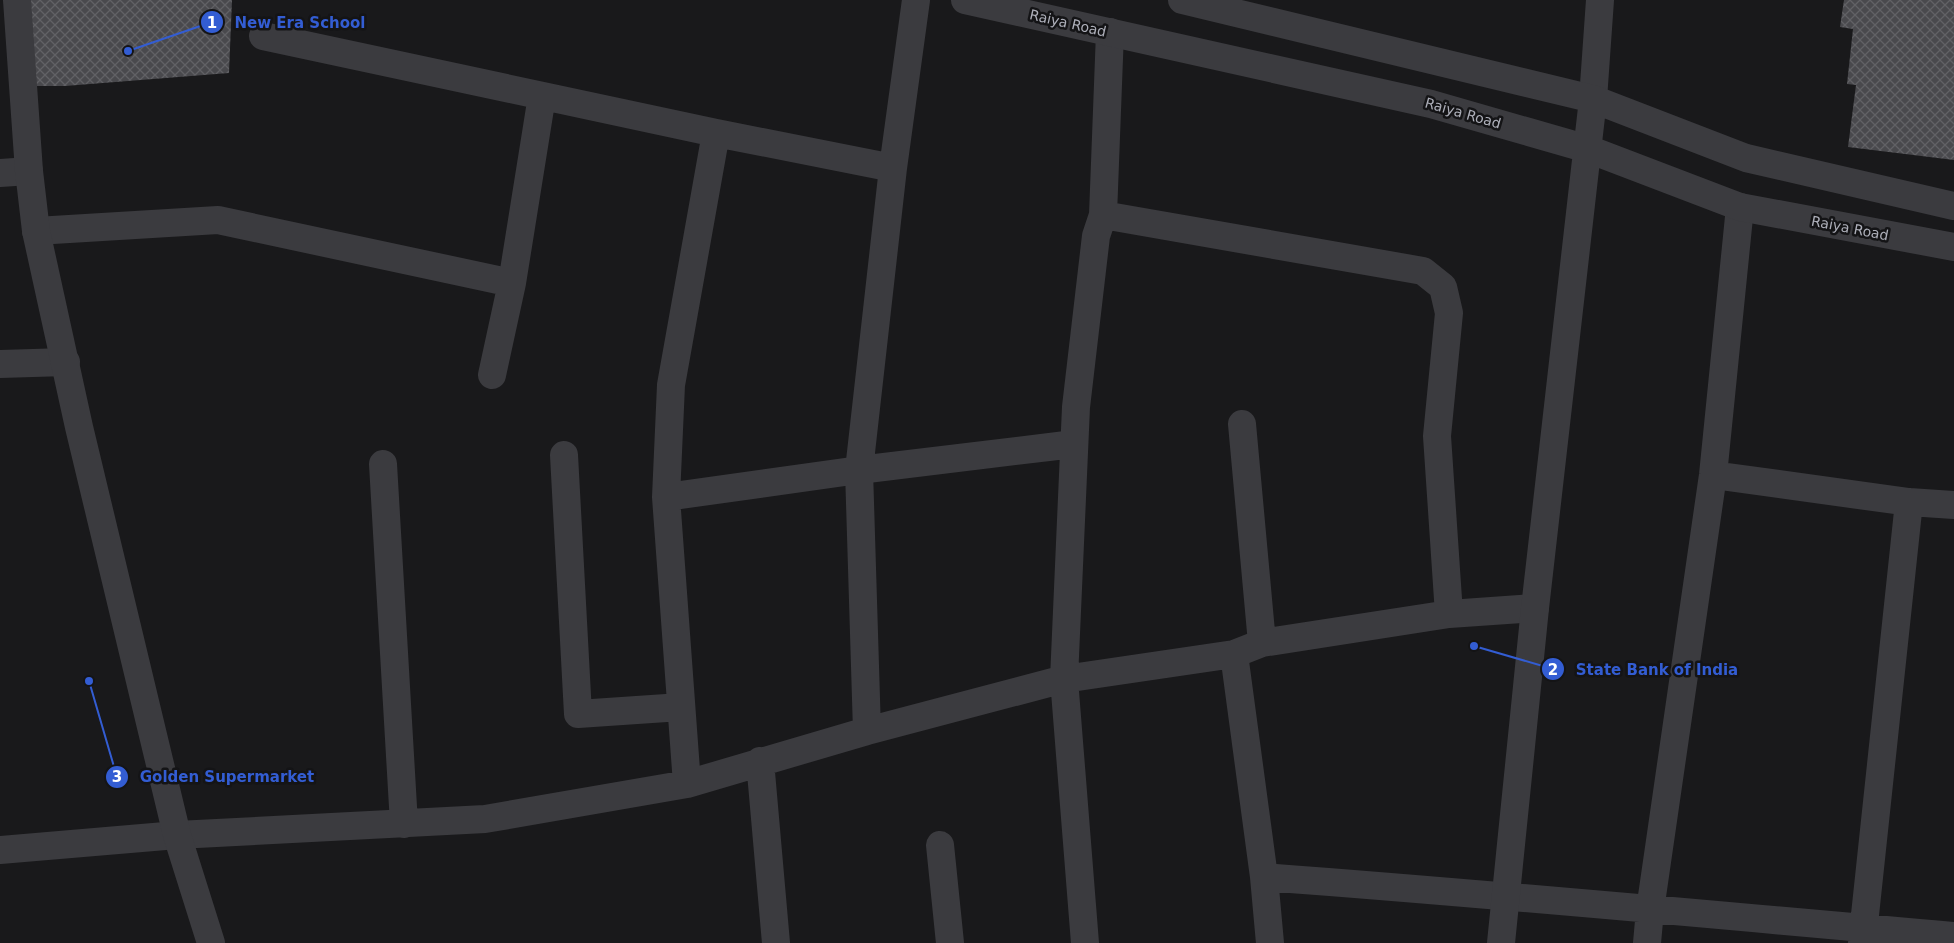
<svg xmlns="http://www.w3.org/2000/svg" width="1954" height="943" font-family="'DejaVu Sans',sans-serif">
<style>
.building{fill:url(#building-cross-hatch)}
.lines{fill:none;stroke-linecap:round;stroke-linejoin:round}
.minor{stroke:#3b3b3f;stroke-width:28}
.tertiary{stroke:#3b3b3f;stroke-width:28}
.labels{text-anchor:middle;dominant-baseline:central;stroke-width:5;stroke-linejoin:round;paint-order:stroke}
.street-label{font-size:14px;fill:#adafb9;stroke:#141416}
.leader{fill:none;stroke:#335dd3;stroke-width:2}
.callout-dot{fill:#335dd3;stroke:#141416;stroke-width:2}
.mark-label{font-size:15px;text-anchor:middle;font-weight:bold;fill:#fff}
.callout-label{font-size:15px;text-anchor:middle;font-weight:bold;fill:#335dd3;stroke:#141416;stroke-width:5;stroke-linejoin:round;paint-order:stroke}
</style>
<defs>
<pattern id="building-cross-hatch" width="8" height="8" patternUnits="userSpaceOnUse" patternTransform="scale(1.25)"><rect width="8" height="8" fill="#49494d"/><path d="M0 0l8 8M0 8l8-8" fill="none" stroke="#616165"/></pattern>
</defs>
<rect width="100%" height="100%" fill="#19191b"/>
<path class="building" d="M24 0H232L229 73 65 86H29Z
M1844 0H1954V160L1848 147 1856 85 1847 84 1853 29 1840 27Z"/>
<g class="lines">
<path class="minor" d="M263 36 716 133 893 168 916 0
M1593 99 1600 0
M0 173 29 171
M1103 215 1423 271 1443 287 1449 313 1437 436 1449 614
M36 231 218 220 512 283 542 96
M0 364 66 362
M492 375 512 283
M1242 424 1262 643
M564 455 578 714 681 707
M383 464 404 824
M1713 475 1909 502 1954 505
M666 497 859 470 893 168
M1234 654 1264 877 1270 943
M867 731 859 470 1074 444
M760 761 776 943
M687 784 666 497 671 385 716 133
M940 845 950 943
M0 850 177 835 485 819 687 784 867 731 1064 679 1234 654 1262 643 1449 614 1535 608
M1264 877C1495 894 1724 916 1954 936
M1085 943 1064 679 1076 407 1096 236 1103 215 1110 32
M1647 943 1650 910 1713 475 1740 207
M1862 943 1909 502"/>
<path class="tertiary" d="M17 0 29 171 36 231 79 427 177 835 211 943
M965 0 1431 104 1588 149 1740 207 1954 247
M1182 0 1593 99 1746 158 1954 206
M1501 943 1535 608 1593 99"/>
</g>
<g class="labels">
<g class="street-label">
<text transform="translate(1068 23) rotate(13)">Raiya Road</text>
<text transform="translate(1463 113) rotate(16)">Raiya Road</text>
<text transform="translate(1850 228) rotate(11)">Raiya Road</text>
</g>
</g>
<path class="leader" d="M128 51L212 22M1474 646L1553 669M89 681L117 777"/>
<g class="callout-dot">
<circle cx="128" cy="51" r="5"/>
<circle cx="1474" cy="646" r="5"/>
<circle cx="89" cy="681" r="5"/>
<circle cx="212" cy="22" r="12"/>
<circle cx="1553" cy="669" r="12"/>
<circle cx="117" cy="777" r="12"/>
</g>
<g class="mark-label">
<text x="212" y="28">1</text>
<text x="1553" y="675">2</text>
<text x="117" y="782">3</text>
</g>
<g class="callout-label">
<text x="300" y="28">New Era School</text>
<text x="1657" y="675">State Bank of India</text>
<text x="227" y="782">Golden Supermarket</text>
</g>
</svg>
